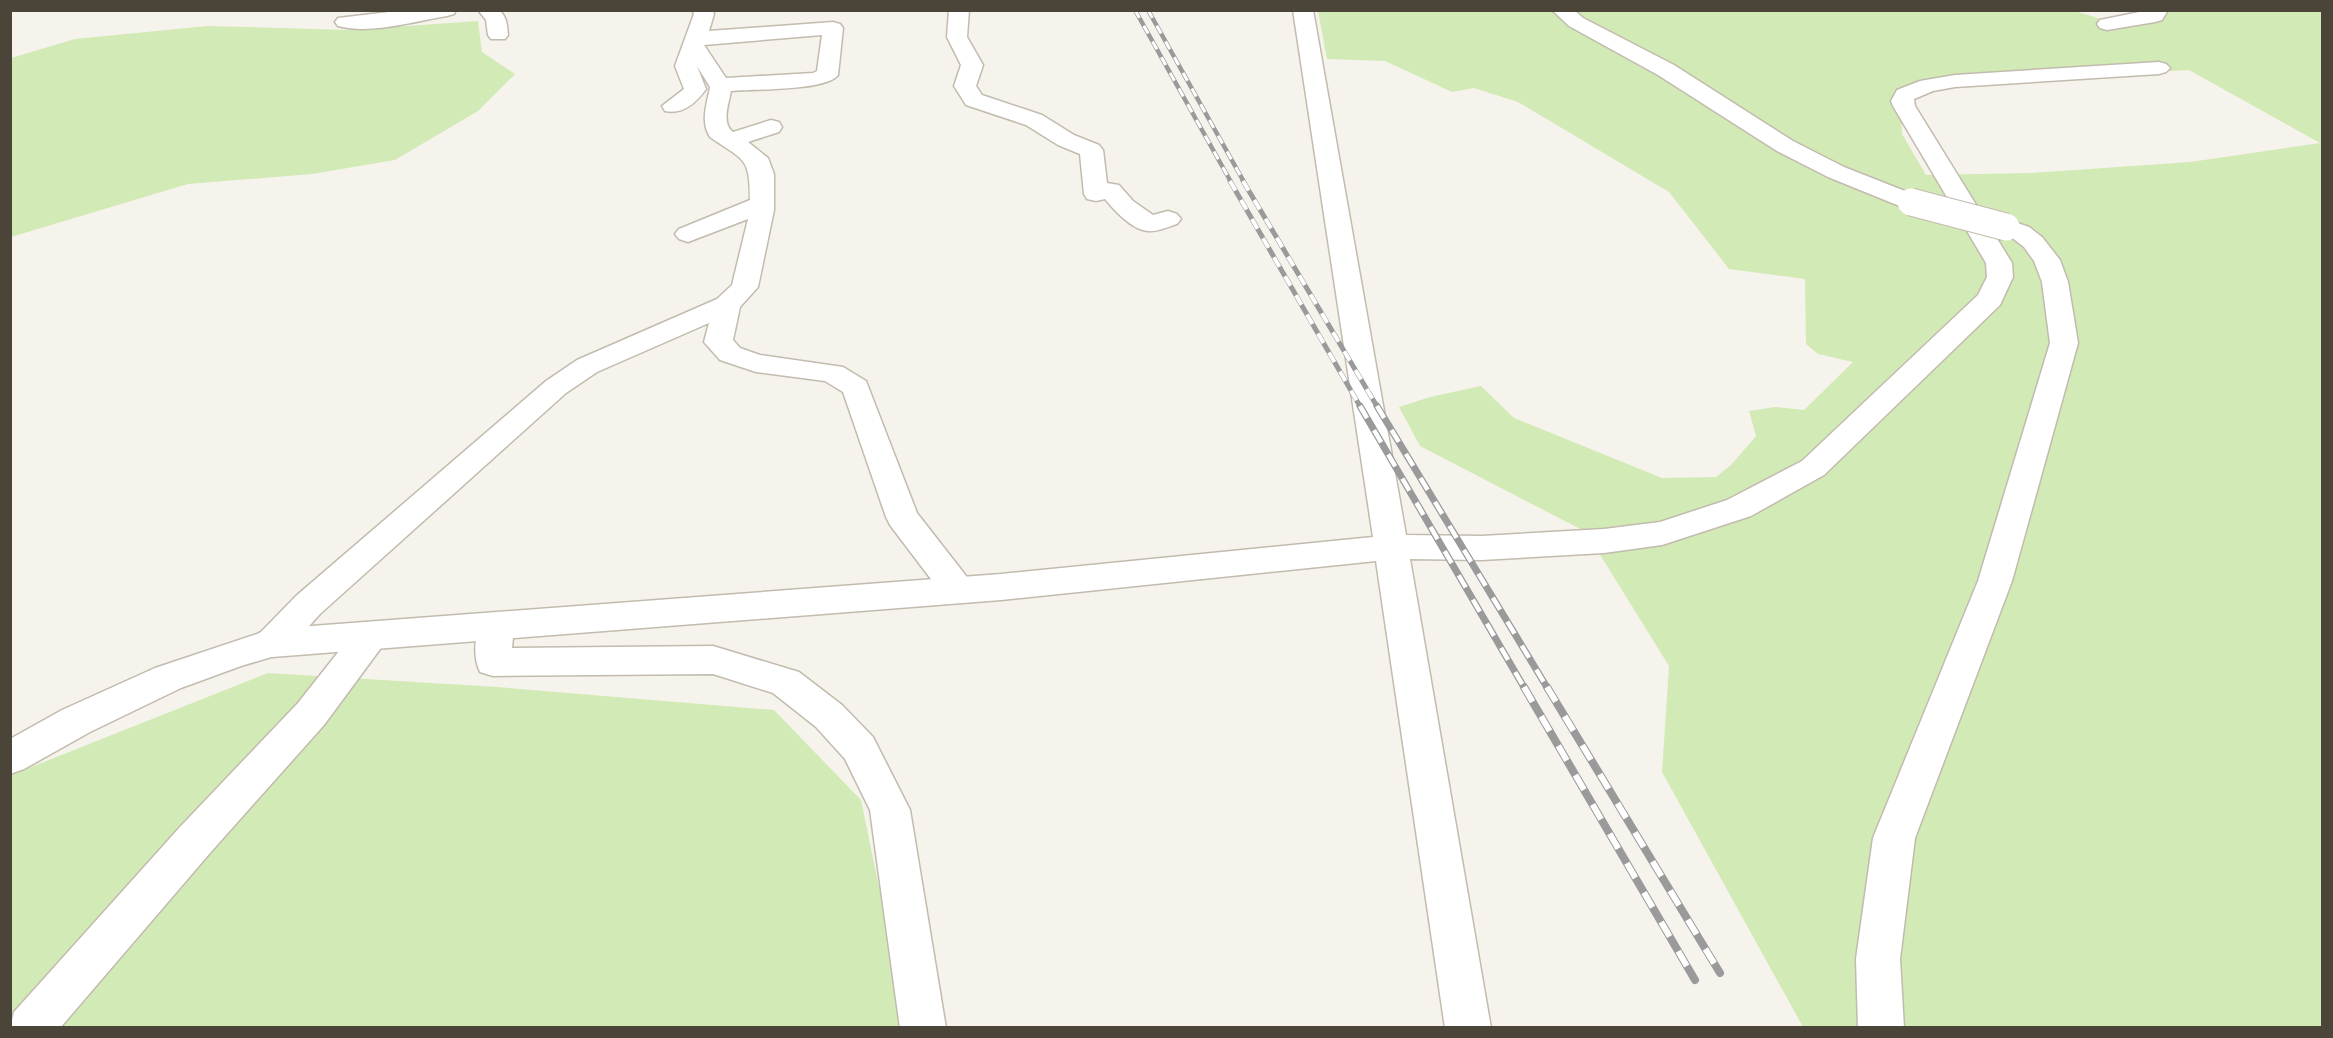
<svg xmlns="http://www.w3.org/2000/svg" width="2333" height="1038" font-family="'Roboto Condensed',sans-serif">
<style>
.green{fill:#d2eab5;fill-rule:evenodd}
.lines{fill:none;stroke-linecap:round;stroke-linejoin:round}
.minor-casing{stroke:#c2bbae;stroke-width:3}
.tertiary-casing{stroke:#c2bbae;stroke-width:3}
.minor{fill:#fff;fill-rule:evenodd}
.tertiary{fill:#fff;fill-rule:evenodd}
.rail-far3-casing{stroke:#9a9a9a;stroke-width:4.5}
.rail-far2-casing{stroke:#9a9a9a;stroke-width:5}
.rail-far1-casing{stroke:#9a9a9a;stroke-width:7}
.rail-casing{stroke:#9a9a9a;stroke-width:8}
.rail-far3{stroke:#fff;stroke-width:3;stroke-dasharray:9;stroke-linecap:butt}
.rail-far2{stroke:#fff;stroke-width:4;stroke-dasharray:11;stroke-linecap:butt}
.rail-far1{stroke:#fff;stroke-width:4.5;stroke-dasharray:14;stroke-linecap:butt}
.rail{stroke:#fff;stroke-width:6;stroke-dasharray:17;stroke-linecap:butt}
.minor-bridge-casing{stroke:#c2bbae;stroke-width:29;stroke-linecap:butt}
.minor-bridge{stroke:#fff;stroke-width:27}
</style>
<rect width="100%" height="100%" fill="#f6f3ec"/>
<path class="green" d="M2072 10 2120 25 2167 11H2322V1027H1803L1662 772 1669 666 1586 532 1420 446 1399 407 1430 397 1481 386 1514 418 1662 478 1716 477 1731 465 1756 436 1749 411 1775 407 1804 410 1853 362 1818 354 1806 344 1805 279 1729 269 1669 192 1518 102 1474 88 1452 92 1385 61 1327 59 1318 11ZM2189 70 2320 143 2190 162 2031 173 1926 175 1902 134 1900 96 1941 85Z
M478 21 482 52 515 74 478 111 395 160 312 174 188 184 11 237V58L75 39 207 26 350 30Z
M268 673 497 687 774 710 861 800 901 994 898 1028H11V775Z"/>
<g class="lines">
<g class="minor-casing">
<path id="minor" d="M406 10H456L454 14 447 16C414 21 371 35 338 26L335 22 338 18Z
M478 10H499C507 17 507 25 508 35L505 39H491L488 35 486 20Z
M692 10H712L714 14 709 31 833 22 840 24 843 28 838 75C826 91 753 89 731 91 729 103 721 123 733 132L771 120 779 122 782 127 779 132 748 142 768 158 774 174V210L758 287 740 307 733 340 740 348 760 355 843 367 866 381 917 513 970 581 975 590 970 599 958 603 946 599 890 525 886 517 843 392 825 381 756 372 720 360 704 342 709 323 597 372 566 393 320 614 285 653 241 666 181 688 90 732 24 769 10 774V739L62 710 155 668 260 633 296 596 546 381 577 360 717 299 732 285 748 219 688 242 679 239 675 234 679 229 750 200C750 156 744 161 710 137 700 122 707 104 710 87L697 66 706 89C696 103 683 115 665 111L662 106 684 89 675 66 694 14ZM822 35 817 71 813 73 726 78 704 45Z
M949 10H969L967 37 983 65 976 86 982 95 1042 115 1074 135 1099 145 1103 150 1107 183 1119 185 1133 201 1153 215 1168 211 1177 214 1181 219 1177 224C1168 227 1157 232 1148 231 1132 230 1114 210 1105 199L1096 201 1087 199 1084 194 1080 154 1058 145 1026 125 966 105 954 86 961 65 947 37Z
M1552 10H1574L1583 18 1674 65 1793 141 1844 167 1920 197 1923 202 1920 207 1911 209 1902 207 1828 177 1777 151 1658 75 1569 26Z
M2149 10H2168L2162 20 2155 22 2107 30 2100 28 2097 24 2100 20Z
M2006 219 2029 227 2042 237 2060 260 2068 282 2078 343 2012 581 1915 838 1900 959 1904 1028H1858L1856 959 1873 838 1978 581 2050 343 2042 282 2034 261 2024 247 2011 237 1997 232 1993 227 1997 222Z
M496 613 509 617 514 627 512 648 713 646 799 672 842 705 873 737 910 810 946 1028H900L870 810 845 759 816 727 773 693 713 674 493 676 480 672C472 656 475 633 483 617Z
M371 623 384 627 389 637 324 725 210 853 60 1028H10L14 1012 180 827 298 703 358 627Z"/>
</g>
<g class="tertiary-casing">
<path id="tertiary" d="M1293 10H1313L1406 535 1482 536 1604 529 1660 522 1727 500 1802 461 1978 295 1987 277 1986 263 1893 106 1891 101 1897 90 1920 81 1955 75 2159 62 2166 64 2170 68 2166 72 2159 74 1955 87 1933 91 1914 99 1915 106 2012 263 2013 277 2000 305 1824 475 1751 516 1662 545 1604 553 1482 560 1410 559 1491 1028H1445L1376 561 1001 600 272 657 259 653 254 643 259 633 272 629 1001 574 1373 537Z"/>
</g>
<use href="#minor" class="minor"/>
<use href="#tertiary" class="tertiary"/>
<g class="rail-far3-casing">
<path id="rail-far3" d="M1135 10 1231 182
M1148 10 1244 182"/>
</g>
<g class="rail-far2-casing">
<path id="rail-far2" d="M1230 181 1361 408
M1243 181 1378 408"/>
</g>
<g class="rail-far1-casing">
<path id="rail-far1" d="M1360 406 1525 689
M1377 406 1548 689"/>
</g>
<g class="rail-casing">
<path id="rail" d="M1524 687 1695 980
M1547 687 1720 973"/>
</g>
<use href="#rail-far3" class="rail-far3"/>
<use href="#rail-far2" class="rail-far2"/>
<use href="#rail-far1" class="rail-far1"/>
<use href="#rail" class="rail"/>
<g class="minor-bridge-casing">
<path id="minor-bridge" d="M1911 202 2006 227"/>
</g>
<use href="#minor-bridge" class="minor-bridge"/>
</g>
<rect width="2333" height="1038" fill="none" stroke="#4b4439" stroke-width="24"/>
</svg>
